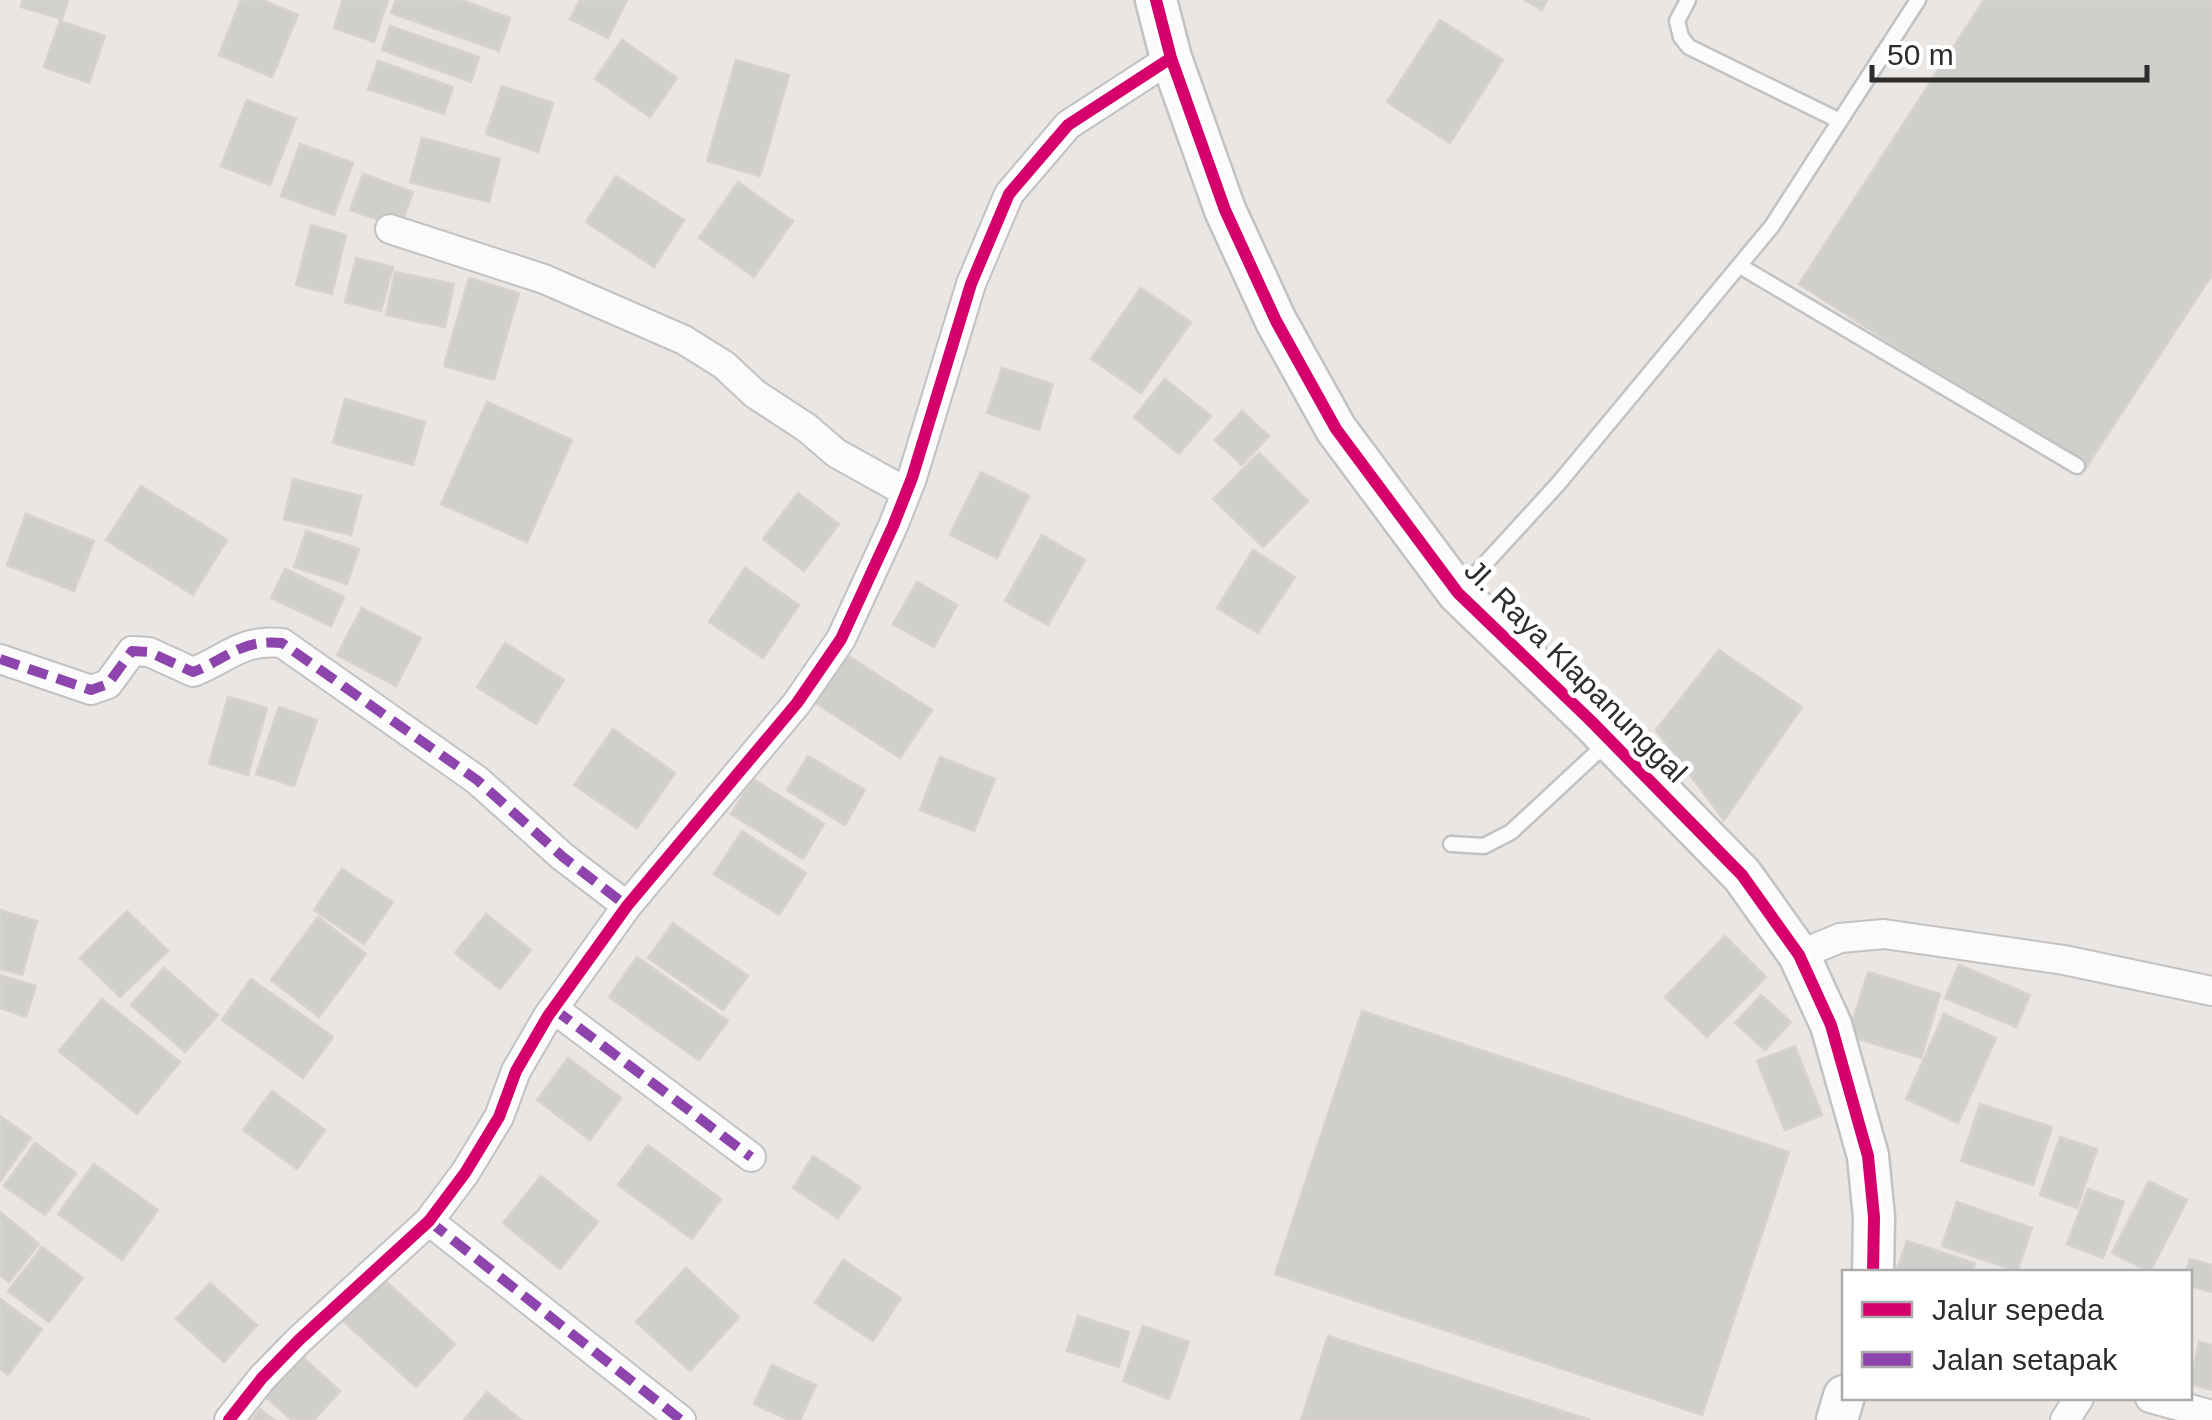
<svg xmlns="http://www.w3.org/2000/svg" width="2212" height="1420" font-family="Helvetica,sans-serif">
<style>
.building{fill:#d1cfcc;stroke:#d5d2cf;stroke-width:2.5}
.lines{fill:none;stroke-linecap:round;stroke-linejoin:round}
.lane-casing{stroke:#c3c2c2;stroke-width:19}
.street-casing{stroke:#c3c2c2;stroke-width:32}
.secondary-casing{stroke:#c3c2c2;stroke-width:45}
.lane{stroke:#fcfbfb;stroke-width:14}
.street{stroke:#fcfbfb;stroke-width:28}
.secondary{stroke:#fcfbfb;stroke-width:40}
.quiet{stroke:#8e44ad;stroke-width:10;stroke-dasharray:20 10;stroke-linecap:butt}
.cycleway-casing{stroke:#fff;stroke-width:19}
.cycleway{stroke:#d6006c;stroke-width:12}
.labels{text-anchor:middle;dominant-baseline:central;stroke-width:10;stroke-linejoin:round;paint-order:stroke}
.street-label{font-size:30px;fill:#2d2d2d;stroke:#fff}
</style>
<rect width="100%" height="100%" fill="#eae6e3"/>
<path class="building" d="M23 0H68L62 19 21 7Z
M241 0H262L298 15 272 77 219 55Z
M343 0H388L374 42 334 28Z
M396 0H461L510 18 499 51 391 13Z
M580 0H627L608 38 570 19Z
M1525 0H1547L1542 10Z
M1984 0H2212V275L2085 469 1799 284Z
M1440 20 1503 60 1450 143 1387 102Z
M60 21 105 36 89 83 44 67Z
M390 26 479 57 471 82 382 50Z
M622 40 677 78 650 117 595 79Z
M736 60 789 75 760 176 707 161Z
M378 61 453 87 444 114 368 89Z
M502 86 553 103 538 152 486 134Z
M247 100 296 119 270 185 221 166Z
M422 138 500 159 489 202 410 182Z
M300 144 353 163 334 215 281 196Z
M363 174 413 192 400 227 350 210Z
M616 176 684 220 654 267 586 222Z
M738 182 793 221 754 277 699 238Z
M311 225 346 235 332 294 296 285Z
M356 258 393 267 381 311 345 302Z
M395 272 454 284 445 327 386 315Z
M469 278 519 293 494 380 444 366Z
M1141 288 1191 322 1141 393 1091 359Z
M1002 368 1053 384 1039 430 987 413Z
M1165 379 1211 416 1179 454 1134 417Z
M345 399 425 422 413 465 333 443Z
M487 402 572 440 527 542 441 504Z
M1242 411 1269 436 1242 465 1215 440Z
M1259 453 1308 501 1263 547 1213 499Z
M981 472 1029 496 997 558 950 535Z
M293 479 361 496 351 535 284 519Z
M141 486 227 540 193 595 106 540Z
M798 493 839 524 804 571 763 539Z
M26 514 94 541 74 591 7 565Z
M306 531 359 549 347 584 294 567Z
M1042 535 1085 560 1048 625 1005 601Z
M1253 550 1295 577 1258 633 1217 608Z
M745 568 799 605 763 658 709 622Z
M285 569 344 597 331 626 271 598Z
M917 582 957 605 934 647 893 624Z
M362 608 421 638 396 686 337 655Z
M505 643 564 680 536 724 477 687Z
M839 650 932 710 900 758 808 698Z
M1719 650 1802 707 1724 820 1656 730Z
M228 697 267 708 248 775 209 764Z
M279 707 317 720 294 786 256 774Z
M613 729 675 773 637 828 574 785Z
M808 756 865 790 845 825 787 790Z
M940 757 995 779 974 831 920 810Z
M753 779 824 824 803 859 731 814Z
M742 831 806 873 779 915 714 874Z
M342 869 393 902 364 944 314 910Z
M0 910 37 921 22 975 0 969Z
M127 911 168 951 120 997 80 958Z
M486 914 531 950 500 989 455 953Z
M318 917 366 954 319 1017 271 980Z
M673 923 748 976 723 1010 648 958Z
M1725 936 1766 977 1707 1037 1665 997Z
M637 957 728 1021 699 1060 609 997Z
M1959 965 2030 995 2016 1027 1945 998Z
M164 968 218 1015 185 1052 131 1005Z
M1868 972 1940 994 1921 1058 1848 1036Z
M0 975 36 986 26 1017 0 1008Z
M251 979 333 1037 303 1078 222 1020Z
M1761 995 1791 1022 1765 1050 1735 1023Z
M102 999 180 1062 137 1114 59 1051Z
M1362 1011 1789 1152 1702 1415 1275 1274Z
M1944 1014 1996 1038 1958 1123 1906 1099Z
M1795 1046 1822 1115 1785 1130 1757 1061Z
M568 1058 621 1098 590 1140 537 1100Z
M272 1091 325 1130 297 1169 243 1130Z
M1980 1104 2052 1127 2033 1185 1961 1161Z
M0 1116 31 1138 0 1181Z
M2060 1137 2097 1149 2077 1208 2040 1195Z
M35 1143 76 1173 45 1215 4 1186Z
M648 1145 721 1199 692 1239 618 1185Z
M813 1156 860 1187 838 1218 793 1188Z
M94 1164 158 1210 122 1260 58 1214Z
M541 1176 598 1222 560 1269 503 1223Z
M2149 1181 2187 1200 2150 1272 2112 1253Z
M2088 1189 2124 1202 2103 1258 2067 1244Z
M1957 1202 2032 1228 2017 1271 1942 1246Z
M0 1212 39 1244 9 1282 0 1275Z
M1907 1241 1975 1263 1972 1272H1896Z
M42 1247 83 1278 49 1322 8 1291Z
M2190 1259 2212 1265V1292L2190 1286V1272H2186Z
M843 1260 901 1298 873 1341 815 1303Z
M686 1268 739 1317 690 1371 636 1322Z
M380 1276 455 1344 416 1387 341 1319Z
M210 1283 257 1325 224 1362 176 1319Z
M0 1299 42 1329 8 1375 0 1369Z
M1078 1316 1129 1332 1119 1367 1067 1351Z
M1143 1326 1189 1342 1169 1399 1123 1381Z
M1328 1336 1590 1420H1301Z
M2199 1342 2212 1345V1390L2190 1384Z
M299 1354 340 1391 314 1420H292L262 1394Z
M772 1365 816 1385 800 1420H789L754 1404Z
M487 1392 521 1420H464Z
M260 1409 274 1420H252Z"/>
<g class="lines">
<g class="lane-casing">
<path id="lane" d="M1688 0 1677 21 1681 37 1689 47 1840 121
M1740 266 2077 466
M1460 591 1558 484 1772 226 1918 0
M1451 844 1484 846 1511 832 1609 741"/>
</g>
<g class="street-casing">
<path id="street" d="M390 229 544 279 684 340 724 365 755 394 807 428 836 453 906 492
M0 659 91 690 108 684 132 651 149 652 193 672C227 659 240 639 282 643L477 780 563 857 627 906
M1799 955 1840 938 1884 934 2064 960 2212 991
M554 1009 751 1157
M429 1221 681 1420
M2150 1398 2212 1415
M229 1420 262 1378 299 1340 429 1221 465 1173 499 1117 516 1071 548 1016 627 906 797 703 841 639 893 526 912 478 971 284 1009 194 1068 125 1171 58
M2065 1420 2079 1398"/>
</g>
<g class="secondary-casing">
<path id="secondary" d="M1156 0 1171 58 1225 210 1276 321 1336 429 1458 593 1591 721 1742 875 1799 955 1831 1025 1868 1156 1874 1217 1873 1272
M1837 1420 1844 1396"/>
</g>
<use href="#lane" class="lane"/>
<use href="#street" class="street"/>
<use href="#secondary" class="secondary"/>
<path class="quiet" d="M0 659 91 690 108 684 132 651 149 652 193 672C227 659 240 639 282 643L477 780 563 857 627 906
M554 1009 751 1157
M429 1221 681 1420"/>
<g class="cycleway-casing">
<path id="cycleway" d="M1156 0 1171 58 1225 210 1276 321 1336 429 1458 593 1591 721 1742 875 1799 955 1831 1025 1868 1156 1874 1217 1873 1272
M229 1420 262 1378 299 1340 429 1221 465 1173 499 1117 516 1071 548 1016 627 906 797 703 841 639 893 526 912 478 971 284 1009 194 1068 125 1171 58"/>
</g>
<use href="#cycleway" class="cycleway"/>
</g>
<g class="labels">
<g class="street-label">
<text transform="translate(1576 671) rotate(45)">Jl. Raya Klapanunggal</text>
</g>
</g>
<rect x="1842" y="1270" width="350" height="130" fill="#ffffff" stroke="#ababab" stroke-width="2.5"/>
<rect x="1862" y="1302" width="50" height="15" fill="#d6006c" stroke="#ababab" stroke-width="2.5"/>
<text x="1932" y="1320" font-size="30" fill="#2d2d2d">Jalur sepeda</text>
<rect x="1862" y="1352" width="50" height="15" fill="#8e44ad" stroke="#ababab" stroke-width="2.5"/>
<text x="1932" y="1370" font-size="30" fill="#2d2d2d">Jalan setapak</text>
<path d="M1872 65v15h275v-15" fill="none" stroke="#2d2d2d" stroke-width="5"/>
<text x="1887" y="65" font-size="30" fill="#2d2d2d" stroke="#ffffff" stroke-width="8" paint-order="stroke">50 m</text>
</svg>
